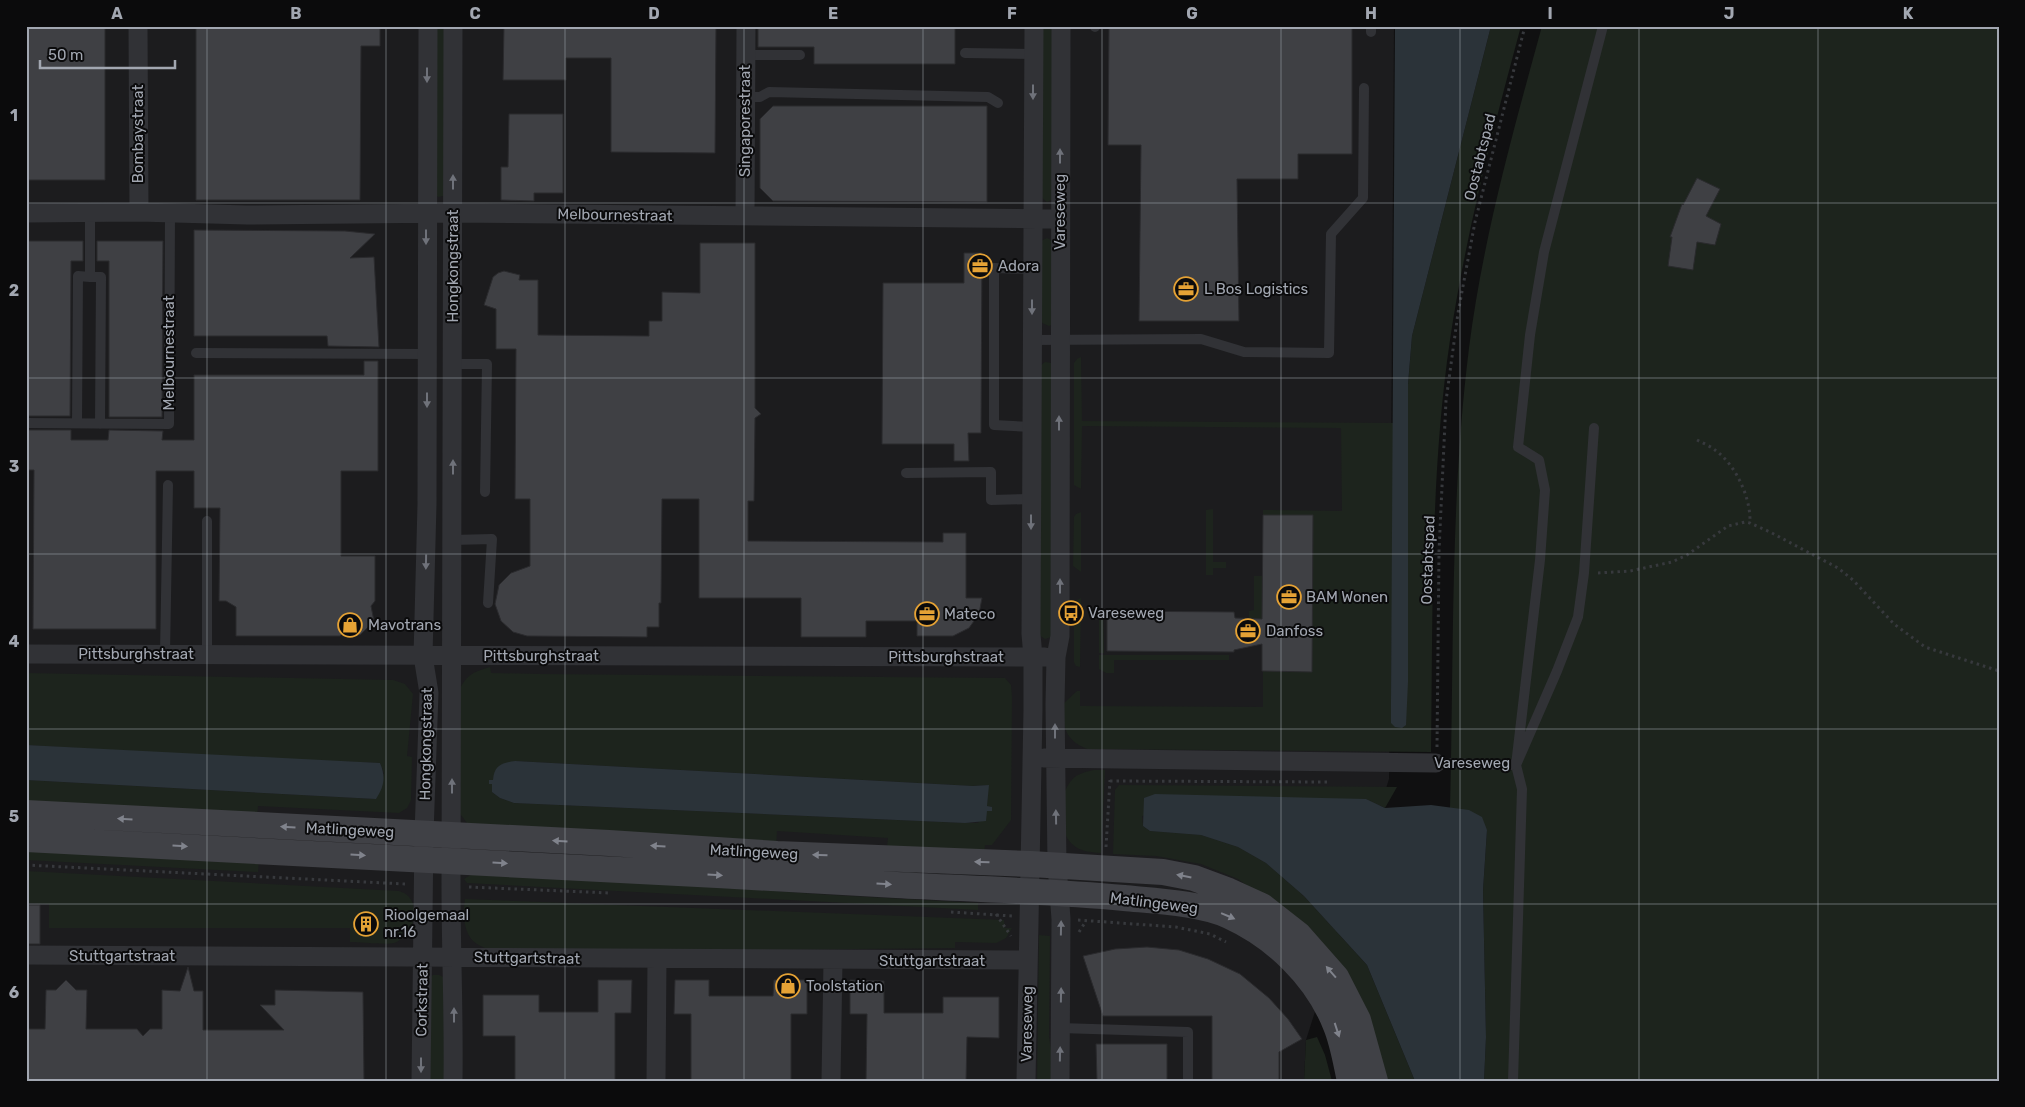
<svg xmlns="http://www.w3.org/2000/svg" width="2025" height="1107" font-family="Rubik,sans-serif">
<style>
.built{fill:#1c1c1e}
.green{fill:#1d241d;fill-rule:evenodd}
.water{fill:#2b3339}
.building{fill:#3f4044;stroke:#2a2a2d}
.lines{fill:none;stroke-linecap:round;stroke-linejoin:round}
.path{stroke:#37393d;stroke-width:3;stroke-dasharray:2.5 4;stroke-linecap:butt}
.lane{stroke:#313236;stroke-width:10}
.street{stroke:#313236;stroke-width:19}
.secondary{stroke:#404146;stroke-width:26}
.oneway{fill:#6f727a}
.oneway2{fill:#80838c}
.grid{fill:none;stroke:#a2a7b1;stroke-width:1;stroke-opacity:0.55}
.labels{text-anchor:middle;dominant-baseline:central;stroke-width:4;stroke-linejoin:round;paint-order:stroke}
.street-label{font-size:15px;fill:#a2a7b1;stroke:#0b0b0c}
.poi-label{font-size:15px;fill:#a2a7b1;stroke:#0b0b0c;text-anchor:start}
.neatline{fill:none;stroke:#a2a7b1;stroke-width:2}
.grid-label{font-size:16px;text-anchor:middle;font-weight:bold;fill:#a2a7b1}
</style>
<rect width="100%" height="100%" fill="#101011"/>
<path class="built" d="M26 26H1394L1389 779 1306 1040 1304 1081H26Z"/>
<path class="green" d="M433 26H448L447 192 443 196 438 197 433 192Z
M1041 26H1056L1053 199 1047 202 1041 197Z
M1491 26H1521C1493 130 1466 233 1450 340 1430 476 1433 615 1431 752L1087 749C1064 739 1064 728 1062 705L1077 691H1080V706L1263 707V510L1342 511 1341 428 1082 426 1081 489 1074 485V363L1077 359 1081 357 1082 421 1394 423 1391 723 1408 682V384L1412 336Z
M1542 26H1999V1081H1484L1486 1037 1483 890 1487 830 1450 808C1454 655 1450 500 1469 348 1483 238 1513 132 1542 26Z
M1047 238 1053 241 1051 325 1049 326 1040 322 1041 241Z
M1045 362 1051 363 1053 365 1051 637 1045 639 1039 635 1040 366Z
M1213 509V562H1226V568H1213V575H1206V510Z
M1081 512V572L1073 566 1074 517 1076 514Z
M1254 576H1262V619H1249V611L1254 610Z
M1081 598V599L1080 667 1076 666 1074 662V605L1077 600Z
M1099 611H1103L1104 653H1099Z
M1099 655H1229V660H1114V673H1106L1099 669Z
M490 667 491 673 540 674 1005 678 1011 685 1012 697 1011 820 992 845H985L984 857 887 846 888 838 777 831 776 847 467 823 458 811V693C466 675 471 673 490 667ZM515 761 973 786 988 785 987 806 991 807 992 811H987L978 823H965L514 803 500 798 492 792V784L490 780H493L494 776Z
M26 673 393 680 405 684 413 694 407 756 412 757 411 800 407 808 399 813 258 806 257 819 26 809V780L376 799 384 773 380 763 232 757 26 745Z
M1094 770H1105L1101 853C1090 852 1081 852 1072 844 1056 829 1058 789 1076 776 1081 773 1088 771 1094 770Z
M1119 785 1397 787 1385 808 1366 799 1142 816 1143 826 1150 831 1201 835 1238 847 1266 863 1304 896 1367 965 1415 1081H1384L1278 908 1238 879 1201 864 1156 856 1113 854 1115 790Z
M26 845 259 858 258 872 26 860Z
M26 871 399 891C402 892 407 894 409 897 421 911 412 937 394 943 386 945 361 942 350 942V928H49V904L26 903Z
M477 871 831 895 978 903V910L467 883 464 879Z
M465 899 1004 920 1005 928H1012L1006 938 996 943 955 942V948L586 952 487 949C483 947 476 944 473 941 463 931 463 912 465 899Z
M1039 935 1050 936 1049 1037 1054 1069V1081H1037Z
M433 975H439L443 977 446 1081H428L429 978Z
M1317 1037 1325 1055 1332 1081H1304L1306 1040Z"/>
<path class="water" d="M1395 26H1491L1412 336 1408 384V682L1406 725 1402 728 1395 727 1391 723V700Z
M26 745 380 763C386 777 384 787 376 799L26 780Z
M515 761 973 786 989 785 987 806 992 807V811H987L986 821 965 823 514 803 500 798 492 792V784H489V780H493C494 765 502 763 515 761Z
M1155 794 1366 799 1385 808 1431 805 1469 810 1482 817 1487 830 1483 890 1486 1037 1484 1081H1415L1367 965 1304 896 1266 863 1238 847 1201 835 1150 831 1143 826 1144 798Z"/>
<path class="building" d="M26 26H105V180H26Z
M196 26H380V46H361L360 200H196Z
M504 26H716L715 153 611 152V58H566V80H503Z
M758 26H955V64H814V47H758Z
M1109 26H1352V154H1298V179H1237L1239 321H1139L1141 145H1108Z
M773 106H987V202L773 201 760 188V119Z
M509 114H563V193H534V201L501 200V167H508Z
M1697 178 1720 189 1706 216 1721 224 1715 245 1697 242 1693 270 1668 266 1672 237H1670L1682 204 1683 205Z
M194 230 345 231 375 234 350 258 374 257 379 347 328 346 327 336H194Z
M26 241H83V261H71L70 416H26Z
M97 241H163L162 417H109V261H97Z
M700 243H755V408L761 414 755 418 754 501H748V541L943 542V533H966V598H982L979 614 969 628 953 636H917V621H866V637H801V598H699V499H662L661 603H659V627H647V637L527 636 513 632 501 621 495 604 499 585 511 573 530 566V499H515L516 349H496V309L484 305 493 277 498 273 504 271 520 275 519 280H538V335L649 336V321H662V292L700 293Z
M964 253H982L981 433H968L969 461H954V444H882L883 283H964Z
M364 361H378V471H341V556H375V601L371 606 374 621 360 635 344 632 340 636H236V607L226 601H219L220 508H194V471H156V629H33L34 470H26V430H71V440H108L109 430 163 431 162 440H194V375H364Z
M1263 515H1313L1312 672 1262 671V644L1234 650V652L1107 651V611L1234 612 1235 618 1262 619Z
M26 905H40V944H26Z
M357 916H375V932H357Z
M1147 947 1179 950 1208 959 1240 974 1269 998 1288 1019 1302 1039 1279 1052V1081H1212V1016H1103L1083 956 1115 949Z
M188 967 194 991H203V1030H284L260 1005H275V990L363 992 364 1080 26 1081V1029H45L46 990H56L66 980 76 990H87L86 1029H137L143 1036 150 1029H162V990L180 991Z
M598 980H632L631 1013H615V1081H515V1036H483V995H539V1012H598Z
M675 980H709V996H773L774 980H807V1014H791V1081H691V1014H674Z
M850 980 884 981V1013H943V997H999V1038L967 1037 966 1081H866L867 1014H850Z
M1096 1044H1167V1081H1097Z"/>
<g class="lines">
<path class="path" d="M1697 440C1703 443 1710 446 1715 450 1736 465 1751 498 1750 523
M1598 573 1630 571 1672 562 1687 555 1728 526 1745 522 1750 523 1770 532 1838 568 1853 580 1894 624 1925 647 1999 671
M1437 747 1439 551 1446 401 1458 313 1475 222 1525 26
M1110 781 1327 782
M1106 847 1110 780
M26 865 405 884
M469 887 610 893
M951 912 1012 916
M996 914 1011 936
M1078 920 1176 927 1210 934 1226 942
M1079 932 1086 921"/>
<path class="lane" d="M1095 26V27
M1371 32V26
M965 53 1034 54
M746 55H800
M746 97H760L769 92 988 97 998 103
M90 212V277H101L100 424
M1032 340 1201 339 1244 352 1329 353 1331 234 1363 198 1364 88
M196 353 427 354
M453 364H487L485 492
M26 423 169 424 170 213
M77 423 78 276 90 277
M1032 427 994 425V268L1032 269
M906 473 991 472V500L1031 499
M207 521V654
M452 540 492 539 488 603
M165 654 168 485
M1436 763 1516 765 1557 671 1578 617 1584 573 1594 428
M1060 1028 1188 1032V1081
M1513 1081 1522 789 1516 765 1540 560 1545 490 1539 460 1518 447 1530 335 1544 252 1603 26"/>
<path class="street" d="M138 26 139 212
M453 26 451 886C451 951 454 1016 453 1081
M26 213 139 212 247 215 453 213 1060 219
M745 216 746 26
M26 654 1045 657
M1044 758 1436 763
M26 955 1028 960
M421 1081 424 834 429 693 423 656 427 504 428 26
M656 1081 657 959
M831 1081 833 961
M1026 1081 1033 710V657L1031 634 1034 26
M1060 1081 1061 919 1057 865 1055 704 1056 657 1060 636 1061 26"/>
<path class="secondary" d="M26 813 609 843 777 854 1031 864 1163 872 1194 878 1229 891 1262 906 1299 935 1336 977 1358 1020 1375 1081
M26 839C316 852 606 869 896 885 972 889 1048 891 1124 898 1155 901 1201 903 1229 916 1275 937 1317 977 1336 1026 1343 1043 1346 1063 1350 1081"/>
</g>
<defs><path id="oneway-solid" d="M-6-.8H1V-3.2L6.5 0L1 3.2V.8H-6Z" transform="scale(1.25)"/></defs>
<g class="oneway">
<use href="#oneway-solid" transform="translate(427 75) rotate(90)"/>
<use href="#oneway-solid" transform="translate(1033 92) rotate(90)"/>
<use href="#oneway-solid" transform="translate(1060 156) rotate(-90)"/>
<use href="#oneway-solid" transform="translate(453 182) rotate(-90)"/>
<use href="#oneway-solid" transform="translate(426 237) rotate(90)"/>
<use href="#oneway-solid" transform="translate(1032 307) rotate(90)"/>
<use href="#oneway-solid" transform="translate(427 400) rotate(90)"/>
<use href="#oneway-solid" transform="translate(1059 423) rotate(-90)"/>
<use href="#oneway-solid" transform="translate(453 467) rotate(-90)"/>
<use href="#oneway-solid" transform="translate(1031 522) rotate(90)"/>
<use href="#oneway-solid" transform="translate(426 562) rotate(91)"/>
<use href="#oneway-solid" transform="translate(1060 586) rotate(-90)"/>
<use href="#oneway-solid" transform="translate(1055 731) rotate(-90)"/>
<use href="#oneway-solid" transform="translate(452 786) rotate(-90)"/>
<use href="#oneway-solid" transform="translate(1056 817) rotate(-91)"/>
<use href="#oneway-solid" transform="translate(1061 928) rotate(-89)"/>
<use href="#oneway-solid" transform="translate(1061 995) rotate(-89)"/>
<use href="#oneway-solid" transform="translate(454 1015) rotate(-90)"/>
<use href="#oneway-solid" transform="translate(1060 1054) rotate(-89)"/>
<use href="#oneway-solid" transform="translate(421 1065) rotate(90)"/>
</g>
<g class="oneway2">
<use href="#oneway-solid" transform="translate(125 819) rotate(-177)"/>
<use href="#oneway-solid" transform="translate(288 827) rotate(-177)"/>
<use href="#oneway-solid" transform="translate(560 841) rotate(-177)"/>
<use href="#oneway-solid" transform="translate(180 846) rotate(3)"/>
<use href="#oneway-solid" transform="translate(658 846) rotate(-176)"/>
<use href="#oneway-solid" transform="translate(358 855) rotate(3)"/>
<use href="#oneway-solid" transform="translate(820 855) rotate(-178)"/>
<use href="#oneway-solid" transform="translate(982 862) rotate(-178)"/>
<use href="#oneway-solid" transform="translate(500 863) rotate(3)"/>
<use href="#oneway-solid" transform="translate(715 875) rotate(3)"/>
<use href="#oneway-solid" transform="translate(1184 876) rotate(-169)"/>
<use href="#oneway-solid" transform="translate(884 884) rotate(3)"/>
<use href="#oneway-solid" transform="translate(1228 916) rotate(23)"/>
<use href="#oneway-solid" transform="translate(1331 972) rotate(-131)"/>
<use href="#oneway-solid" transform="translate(1337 1030) rotate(72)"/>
</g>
<path class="grid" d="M207 26V1081M386 26V1081M565 26V1081M744 26V1081M923 26V1081M1102 26V1081M1281 26V1081M1460 26V1081M1639 26V1081M1818 26V1081M26 203H1999M26 378H1999M26 554H1999M26 729H1999M26 904H1999"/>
<defs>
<g id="office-ring" transform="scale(1.25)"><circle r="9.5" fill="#0b0b0c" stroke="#e5a235" stroke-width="1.5"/><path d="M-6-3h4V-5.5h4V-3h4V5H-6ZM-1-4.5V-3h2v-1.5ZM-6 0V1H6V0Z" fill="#e5a235"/></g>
<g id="bus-ring" transform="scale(1.25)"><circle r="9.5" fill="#0b0b0c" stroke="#e5a235" stroke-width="1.5"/><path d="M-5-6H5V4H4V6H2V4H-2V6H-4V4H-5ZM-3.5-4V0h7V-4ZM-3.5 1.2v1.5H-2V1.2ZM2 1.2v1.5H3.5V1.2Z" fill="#e5a235"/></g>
<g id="shop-ring" transform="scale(1.25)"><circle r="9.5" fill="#0b0b0c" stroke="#e5a235" stroke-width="1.5"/><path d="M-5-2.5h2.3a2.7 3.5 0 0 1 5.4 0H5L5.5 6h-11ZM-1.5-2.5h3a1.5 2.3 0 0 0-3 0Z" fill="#e5a235"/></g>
<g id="building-ring" transform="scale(1.25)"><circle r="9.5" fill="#0b0b0c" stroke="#e5a235" stroke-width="1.5"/><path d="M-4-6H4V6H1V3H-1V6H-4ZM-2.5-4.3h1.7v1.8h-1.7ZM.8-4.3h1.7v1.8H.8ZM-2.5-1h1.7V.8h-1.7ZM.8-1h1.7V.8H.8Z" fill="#e5a235"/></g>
</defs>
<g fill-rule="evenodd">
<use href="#office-ring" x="980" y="266"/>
<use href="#office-ring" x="1186" y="289"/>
<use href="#office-ring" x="1289" y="597"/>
<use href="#bus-ring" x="1071" y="613"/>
<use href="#office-ring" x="927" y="614"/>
<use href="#shop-ring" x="350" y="625"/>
<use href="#office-ring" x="1248" y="631"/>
<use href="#building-ring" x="366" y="924"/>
<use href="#shop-ring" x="788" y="986"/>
</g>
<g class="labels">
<g class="street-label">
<text transform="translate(745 121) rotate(-90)">Singaporestraat</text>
<text transform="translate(138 134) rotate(-90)">Bombaystraat</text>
<text transform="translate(1480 157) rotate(-76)">Oostabtspad</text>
<text transform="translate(1060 212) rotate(-90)">Vareseweg</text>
<text transform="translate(615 215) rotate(1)">Melbournestraat</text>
<text transform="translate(453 266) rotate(-90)">Hongkongstraat</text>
<text transform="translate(169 353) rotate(-90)">Melbournestraat</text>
<text transform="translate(1428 560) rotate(-88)">Oostabtspad</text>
<text x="136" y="654">Pittsburghstraat</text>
<text x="541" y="656">Pittsburghstraat</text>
<text x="946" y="657">Pittsburghstraat</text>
<text transform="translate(426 744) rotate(-89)">Hongkongstraat</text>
<text x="1472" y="763">Vareseweg</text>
<text transform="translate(350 830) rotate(3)">Matlingeweg</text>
<text transform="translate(754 852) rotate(3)">Matlingeweg</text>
<text transform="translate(1154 903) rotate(7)">Matlingeweg</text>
<text x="122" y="956">Stuttgartstraat</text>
<text transform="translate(527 958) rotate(1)">Stuttgartstraat</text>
<text x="932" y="961">Stuttgartstraat</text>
<text transform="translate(422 1000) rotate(-89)">Corkstraat</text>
<text transform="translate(1027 1024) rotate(-89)">Vareseweg</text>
</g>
<g class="poi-label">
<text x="998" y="266">Adora</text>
<text x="1204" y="289">L Bos Logistics</text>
<text x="1306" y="597">BAM Wonen</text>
<text x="1088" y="613">Vareseweg</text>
<text x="944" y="614">Mateco</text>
<text x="368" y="625">Mavotrans</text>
<text x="1266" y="631">Danfoss</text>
<text x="384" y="915">Rioolgemaal<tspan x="384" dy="17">nr.16</tspan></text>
<text x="806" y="986">Toolstation</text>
</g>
</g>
<rect width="2025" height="1107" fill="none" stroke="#0b0b0c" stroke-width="55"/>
<path d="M40 60v8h135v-8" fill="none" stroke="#a2a7b1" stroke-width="2.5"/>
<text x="48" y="60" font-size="15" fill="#a2a7b1" stroke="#0b0b0c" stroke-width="4" paint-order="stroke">50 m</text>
<rect x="28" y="28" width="1970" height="1052" class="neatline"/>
<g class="grid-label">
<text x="117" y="19">A</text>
<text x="296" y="19">B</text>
<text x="475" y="19">C</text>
<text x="654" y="19">D</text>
<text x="833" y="19">E</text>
<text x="1012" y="19">F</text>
<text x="1192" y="19">G</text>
<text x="1371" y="19">H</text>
<text x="1550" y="19">I</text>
<text x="1729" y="19">J</text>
<text x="1908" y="19">K</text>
<text x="14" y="121">1</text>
<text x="14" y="296">2</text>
<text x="14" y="472">3</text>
<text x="14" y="647">4</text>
<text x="14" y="822">5</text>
<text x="14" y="998">6</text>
</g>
</svg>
